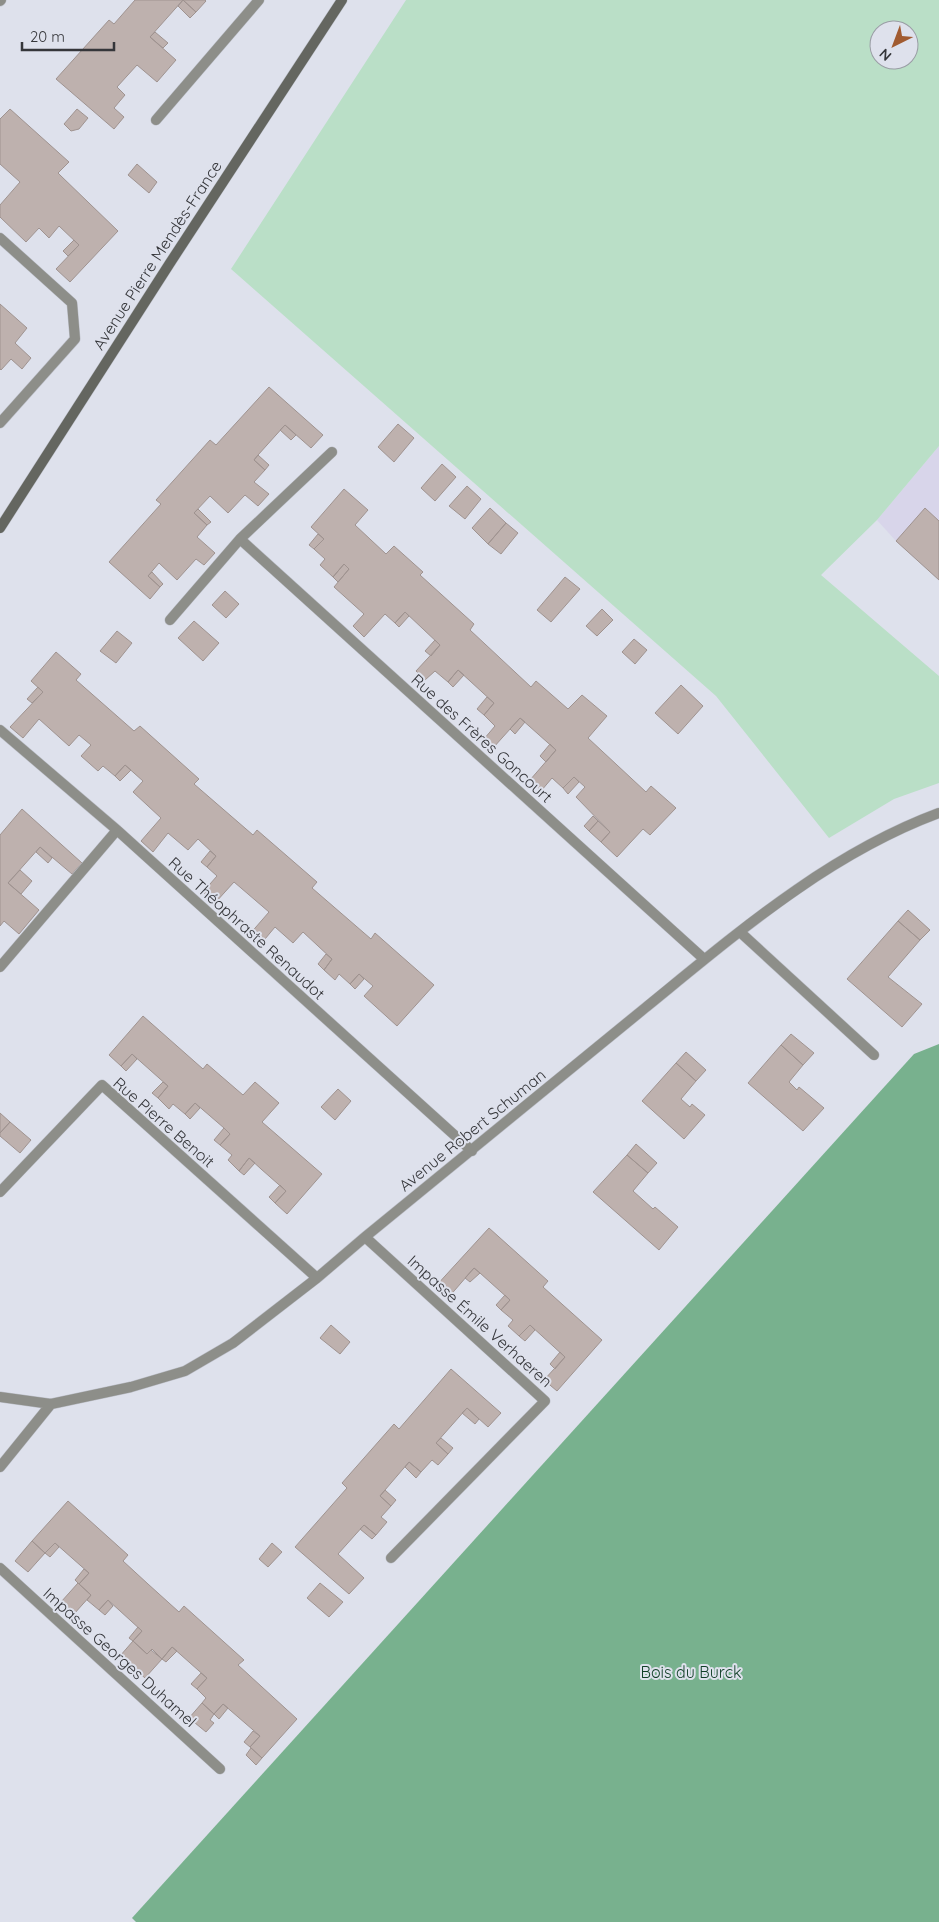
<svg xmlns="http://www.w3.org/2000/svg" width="939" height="1922" font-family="Quicksand,sans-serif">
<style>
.education{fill:#d8d5ea}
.green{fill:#badfc7;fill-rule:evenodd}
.forest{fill:#78b18e}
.building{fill:#beb1ae;stroke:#9f9390}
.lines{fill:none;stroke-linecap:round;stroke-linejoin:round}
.street-casing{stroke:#bcbfc8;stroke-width:11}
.secondary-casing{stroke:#bcbfc8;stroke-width:11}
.street{stroke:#8d8e89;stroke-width:10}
.secondary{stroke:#646660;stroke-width:10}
.labels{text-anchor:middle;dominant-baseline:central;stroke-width:4;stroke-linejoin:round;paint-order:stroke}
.street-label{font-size:16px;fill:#35363a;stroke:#dee1ec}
.park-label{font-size:16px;fill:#113f27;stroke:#dee1ec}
</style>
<rect width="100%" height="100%" fill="#dee1ec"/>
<path class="education" d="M939 446V580L896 541 877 520Z"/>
<path class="green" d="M406 0H939V446L877 520 821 575 939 676V783L894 799 829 838 716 696 231 269ZM879 30H909V60H879Z"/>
<path class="forest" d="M939 1044V1922H136L132 1918 914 1054Z"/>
<path class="building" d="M135 0H205L206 1 196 12 183 0 150 37 176 60 157 82 137 65 117 87 125 95 114 108 124 117 114 129 56 79 109 20 114 24Z
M183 0 196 12 190 18 178 6Z
M155 32 168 43 163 48 150 37Z
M10 109 69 162 58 173 60 175 118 231 70 282 56 269 79 245 59 226 49 238 39 228 26 242 0 217V205L20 182 0 164V119Z
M77 109 88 118 79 129 71 131 64 124Z
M137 164 157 182 149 193 128 175Z
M74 240 79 245 68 256 63 251Z
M0 304 27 328 15 343 31 358 22 369 11 359 1 370 0 369Z
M269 387 323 435 311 448 285 425 258 455 254 460 265 470 254 482 269 494 258 506 245 495 228 513 210 496 194 513 207 525 197 537 215 553 204 565 196 559 177 580 159 563 148 576 160 587 150 599 109 562 161 504 156 500 210 440 216 445Z
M398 424 414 438 394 462 378 447Z
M285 425 296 435 291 440 280 430Z
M258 455 269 465 265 470 254 460Z
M442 464 456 477 435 501 421 488Z
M467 486 481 499 465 519 449 506Z
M344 489 368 510 355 525 386 554 394 546 423 572 420 575 474 624 470 630 531 687 536 681 568 709 582 695 607 716 588 738 646 792 651 786 676 808 650 835 643 829 617 857 601 842 610 832 576 797 585 787 574 777 563 788 552 778 541 791 530 780 556 750 520 718 493 748 484 739 495 726 484 715 494 703 458 670 448 682 435 671 425 680 416 671 440 645 405 612 395 623 385 614 364 637 353 626 364 614 334 587 349 569 344 564 333 577 320 565 325 559 314 549 324 539 311 527Z
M490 508 506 523 488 544 472 528Z
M925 508 939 521V580L896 541Z
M198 509 211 522 207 525 194 513Z
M506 523 518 533 501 554 488 544Z
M318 534 324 539 314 549 309 545Z
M344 564 349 569 338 582 333 577Z
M152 572 163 584 160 587 148 576Z
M565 577 580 589 551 622 537 610Z
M225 591 239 604 226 618 212 605Z
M602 609 613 620 597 636 586 626Z
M405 612 409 616 399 627 395 623Z
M194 621 219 643 203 661 178 638Z
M117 631 132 643 116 663 100 651Z
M634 639 647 650 635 664 622 652Z
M435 640 440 645 431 656 425 651Z
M56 652 81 674 76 680 134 731 140 726 199 779 194 784 253 835 257 830 317 882 312 888 371 939 375 933 434 985 397 1026 364 996 373 986 359 974 350 984 339 974 335 980 324 970 332 959 303 932 293 943 275 927 260 945 249 935 269 912 234 882 215 903 203 892 217 876 207 867 216 856 198 839 188 850 168 833 153 852 141 841 161 818 133 792 143 781 125 765 115 776 103 766 98 771 81 756 91 745 79 735 69 746 39 719 23 738 10 727 43 692 31 681Z
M458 670 464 675 453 687 448 682Z
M681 685 703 706 678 734 655 713Z
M38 687 43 692 32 703 27 699Z
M487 697 494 703 484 715 477 709Z
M520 718 525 722 515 734 510 729Z
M550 744 556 750 546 762 540 756Z
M125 765 131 770 120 781 115 776Z
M574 777 579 782 568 794 563 788Z
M22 809 82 863 72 874 40 847 8 883 39 910 19 934 4 921 0 926V835Z
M593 816 598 821 589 831 584 826Z
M598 821 610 832 601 842 589 831Z
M40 847 52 858 48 863 36 852Z
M210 851 216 856 207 867 201 862Z
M20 870 32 881 21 894 8 883Z
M908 910 930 930 920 940 898 921Z
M898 921 920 940 888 977 922 1004 902 1027 847 979Z
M326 954 332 959 324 970 318 964Z
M359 974 364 979 355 989 350 984Z
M143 1016 203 1069 207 1064 243 1095 255 1082 279 1103 262 1122 322 1174 287 1214 275 1203 286 1191 261 1169 249 1158 239 1171 228 1160 232 1155 220 1145 230 1134 224 1128 195 1103 185 1114 173 1104 169 1109 158 1098 168 1086 132 1054 121 1066 109 1055Z
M791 1034 814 1053 803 1065 781 1045Z
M781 1045 803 1065 789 1082 797 1090 799 1087 824 1108 803 1131 748 1083Z
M686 1052 706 1070 696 1081 676 1063Z
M132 1054 137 1059 126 1071 121 1066Z
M676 1063 696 1081 681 1099 690 1107 692 1104 705 1115 684 1139 642 1101Z
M163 1082 168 1086 158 1098 152 1093Z
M338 1089 351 1101 335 1120 321 1107Z
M195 1103 200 1108 190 1119 185 1114Z
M0 1113 10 1122 0 1133Z
M10 1122 31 1140 20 1153 0 1136V1133Z
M224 1128 230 1134 220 1145 214 1140Z
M636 1144 657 1163 648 1173 627 1155Z
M627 1155 648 1173 633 1191 653 1209 655 1207 678 1227 659 1250 593 1192Z
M249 1158 255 1163 244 1175 239 1171Z
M280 1185 286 1191 275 1203 269 1197Z
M489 1228 548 1281 543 1287 602 1340 557 1391 544 1380 565 1357 530 1325 519 1336 508 1326 513 1320 501 1310 510 1300 480 1273 474 1268 448 1298 435 1287Z
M474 1268 480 1273 470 1282 465 1278Z
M505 1295 510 1300 501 1310 496 1305Z
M331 1325 350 1342 340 1354 320 1338Z
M530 1325 535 1330 525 1341 519 1336Z
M560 1352 565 1357 555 1369 550 1364Z
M451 1369 501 1413 488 1427 467 1408 436 1443 448 1454 438 1465 432 1460 421 1472 409 1462 385 1490 380 1496 391 1506 381 1517 387 1522 376 1535 364 1525 338 1554 364 1578 349 1594 295 1547 347 1488 342 1483 394 1424 399 1429Z
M467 1408 479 1419 475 1424 462 1413Z
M441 1438 453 1448 448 1454 436 1443Z
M409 1462 421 1472 416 1478 405 1467Z
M385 1490 396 1500 391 1506 380 1496Z
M68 1501 128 1555 123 1561 148 1584 179 1612 184 1606 244 1660 238 1665 297 1719 262 1758 250 1747 260 1736 223 1704 214 1714 202 1703 206 1698 197 1689 207 1678 172 1647 162 1659 152 1649 147 1654 133 1641 142 1631 108 1600 99 1610 87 1600 91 1595 79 1584 89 1573 55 1543 45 1553 32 1541Z
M364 1525 376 1535 372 1539 360 1529Z
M32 1541 45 1553 28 1572 15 1561Z
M55 1543 59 1547 50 1557 45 1553Z
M272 1543 282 1552 268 1567 259 1559Z
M84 1569 89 1573 79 1584 75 1580Z
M78 1583 91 1595 74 1614 61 1602Z
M320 1583 343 1602 329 1617 307 1598Z
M108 1600 113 1606 105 1615 99 1610Z
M138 1627 142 1631 133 1641 129 1638Z
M133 1641 147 1654 151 1650 162 1659 145 1678 120 1656Z
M172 1647 177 1651 166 1662 162 1659Z
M201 1673 207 1678 197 1689 191 1684Z
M202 1703 214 1714 210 1720 214 1723 206 1732 189 1718Z
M223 1704 228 1708 219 1719 214 1714Z
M253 1731 260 1736 250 1747 244 1742Z
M251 1748 262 1758 256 1765 246 1755Z"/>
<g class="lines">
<g class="street-casing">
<path id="street" d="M0 1 1 0
M156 120 259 0
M0 238 72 303 75 339 0 423
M240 539 704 959
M170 620 240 539 332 452
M0 730 117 830 472 1151
M740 932 874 1055
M0 967 117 830
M0 1192 102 1085 317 1278
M365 1237 545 1401 391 1558
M0 1397 51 1404 131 1387 185 1371 233 1343 317 1278 365 1237C459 1161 551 1084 645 1008 736 934 828 854 939 813
M0 1467 51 1404
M0 1568 220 1769"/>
</g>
<g class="secondary-casing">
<path id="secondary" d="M0 528 170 263 342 0"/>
</g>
<use href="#street" class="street"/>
<use href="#secondary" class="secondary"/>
</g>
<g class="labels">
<g class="street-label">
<text transform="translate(157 255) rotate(-57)">Avenue Pierre Mendès-France</text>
<text transform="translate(482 738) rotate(42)">Rue des Frères Goncourt</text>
<text transform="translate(247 928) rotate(42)">Rue Théophraste Renaudot</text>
<text transform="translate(164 1122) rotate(41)">Rue Pierre Benoit</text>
<text transform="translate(472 1130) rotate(-39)">Avenue Robert Schuman</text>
<text transform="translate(480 1321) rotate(42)">Impasse Émile Verhaeren</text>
<text transform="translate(120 1657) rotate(42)">Impasse Georges Duhamel</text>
</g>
<g class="park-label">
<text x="691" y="1672">Bois du Burck</text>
</g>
</g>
<g transform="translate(894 45) rotate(222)"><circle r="24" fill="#dee1ec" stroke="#9a9da5"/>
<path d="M0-4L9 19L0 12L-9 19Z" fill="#a15b30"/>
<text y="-8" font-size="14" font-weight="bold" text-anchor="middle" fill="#35363a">N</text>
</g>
<path d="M22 42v8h92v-8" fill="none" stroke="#35363a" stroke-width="2.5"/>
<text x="30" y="42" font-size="15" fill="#35363a" stroke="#dee1ec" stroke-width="4" paint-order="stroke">20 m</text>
</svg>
